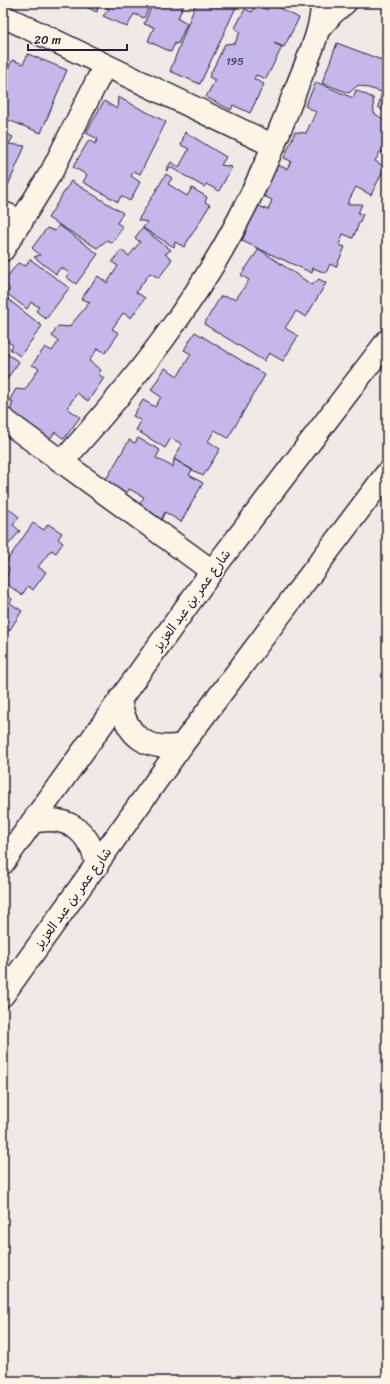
<svg xmlns="http://www.w3.org/2000/svg" width="390" height="1384" font-family="Sriracha,'Playpen Sans Arabic',sans-serif">
<style>
.building{fill:#c4b8ea;stroke:#22223b}
.lines{fill:none;stroke-linecap:round;stroke-linejoin:round}
.street-casing{stroke:#22223b;stroke-width:25}
.secondary-casing{stroke:#22223b;stroke-width:25}
.street{stroke:#fcf5e5;stroke-width:22}
.secondary{stroke:#fcf5e5;stroke-width:22}
.labels{text-anchor:middle;dominant-baseline:central;stroke-width:3.5;stroke-linejoin:round;paint-order:stroke}
.number-label{font-size:11px;fill:#4a4867}
.street-label{font-size:13px;fill:#22223b;stroke:#fcf5e5}
</style>
<rect width="100%" height="100%" fill="#f1e9e6"/>
<filter id="ink" filterUnits="userSpaceOnUse"><feTurbulence type="fractalNoise" baseFrequency=".025" numOctaves="2"/><feDisplacementMap in="SourceGraphic" scale="8" xChannelSelector="R" yChannelSelector="G"/><feConvolveMatrix kernelMatrix="1 2 1 2 8 2 1 2 1" color-interpolation-filters="sRGB"/></filter>
<g filter="url(#ink)">
<path class="building" d="M77 3H102H98L97 12Z
M108 3H151L144 18 134 14 127 27 103 16 109 9 106 7Z
M153 3H184L178 18 187 23 178 44 175 43 171 52 148 41 154 27 144 24Z
M196 3H238L200 84 170 71Z
M270 3 299 18 284 47 274 43 282 47 266 79 256 75 254 79 264 84 250 113 233 105 231 110 206 97 215 80 209 77 225 44 235 43 240 32 235 28 245 9 252 12 256 4 267 10Z
M337 43 387 62V113L378 107 382 92 358 85 349 93 322 83Z
M28 54 67 70 41 133 3 118 5 109 3 107V82L12 60 23 64Z
M316 82 353 98 356 90 373 98 374 113 387 122V151L380 152 375 161 385 167 371 195 356 187 347 204H362L358 213 363 214 353 238 343 234 339 245 345 247 336 267 330 264 326 273 313 268 312 273 242 241 257 205 268 210 272 200 262 195 275 164 287 169 291 161 284 158 295 132 306 133 316 112 305 106Z
M118 97 166 122 140 174 134 171 131 176 140 182 130 201 121 196 118 202 83 182 87 175 73 167 89 140 95 144 98 139 86 133 104 101 117 109Z
M3 132 13 137 9 144 25 146 6 190 3 188Z
M185 132 226 157 221 165 232 167 219 191 206 184 204 187 170 167 167 171 166 170 171 162 179 167 189 149 181 145Z
M166 174 172 178 168 184 187 196 192 188 207 197 205 202 210 205 184 247 175 242 174 247 143 228 147 222 138 220Z
M71 181 123 213 117 223 123 227 112 243 107 240 97 248 48 218Z
M59 225 98 254 76 284 66 277 69 273 61 267 56 274 34 257 40 255 32 248 47 228 55 231Z
M142 228 171 250 165 254 172 259 159 278 150 273 136 292 145 298 131 318 123 313 112 329 119 333 105 353 98 348 89 361 101 370 98 374 104 378 88 401 77 393 67 408 80 417 64 439 55 432 49 440 10 412 13 401H9L16 389 25 390 39 368 32 365 45 347 52 351 59 341 52 336 58 326 69 327 90 302 81 299 98 276 107 283 118 266 112 262 121 250 129 256 140 242 135 238Z
M259 249 312 285 319 279 326 283 306 317 296 311 285 328 298 336 283 361 269 353 264 361 204 324 221 296 236 299 249 280 241 275Z
M30 259 69 288 46 319 36 311 39 307 31 302 27 309 5 292 10 290 3 282 18 263 26 266Z
M4 296 42 326 20 356 10 349 13 345 5 340 3 343Z
M195 332 265 375 228 438 215 430 208 441 220 449 203 476 174 459 182 444 171 438 165 448 136 430 141 421 133 416 143 400 155 407 161 397 151 390 165 368 178 376 191 354 184 350Z
M3 351 19 362 3 384Z
M138 438 160 450 156 458 173 467 174 459 192 470 189 475 203 483 181 522 165 512 161 520 138 507 144 497 129 489 123 500 101 488 129 440 135 443Z
M3 504 19 517 13 525 20 531 3 551Z
M33 523 44 530 48 524 62 533 58 539 63 543 56 553 51 550 38 567 46 572 33 590 28 586 22 595 5 583 9 568 4 565Z
M3 592 12 599 10 603 22 611 9 631 5 628 3 630 7 633 3 638Z"/>
<g class="lines">
<g class="street-casing">
<path id="street" d="M3 16 274 146
M318 30 333 13 345 3
M3 213 22 221
M3 250 52 171 105 65
M3 419 212 571
M62 462C133 383 200 299 247 203 266 166 281 128 296 89 306 62 322 32 322 3"/>
</g>
<g class="secondary-casing">
<path id="secondary" d="M120 699C125 735 146 752 182 745
M32 822C68 814 90 831 97 866
M3 863 212 571 387 341
M3 995 182 745 387 473"/>
</g>
<use href="#street" class="street"/>
<use href="#secondary" class="secondary"/>
</g>
</g>
<g class="labels">
<g class="number-label">
<text x="235" y="61">195</text>
</g>
<g class="street-label">
<text transform="translate(192 600) rotate(-54)">شارع عمر بن عبد العزيز</text>
<text transform="translate(73 898) rotate(-54)">شارع عمر بن عبد العزيز</text>
</g>
</g>
<rect width="390" height="1384" fill="none" stroke="#fcf5e5" stroke-width="16"/>
<rect x="8" y="8" width="374" height="1368" fill="none" stroke="#22223b" stroke-width="1.5" filter="url(#ink)"/>
<path d="M28 44v6h99v-6" fill="none" stroke="#22223b" stroke-width="2"/>
<text x="34" y="44" font-size="12" fill="#22223b" stroke="#fcf5e5" stroke-width="3" paint-order="stroke">20 m</text>
</svg>
